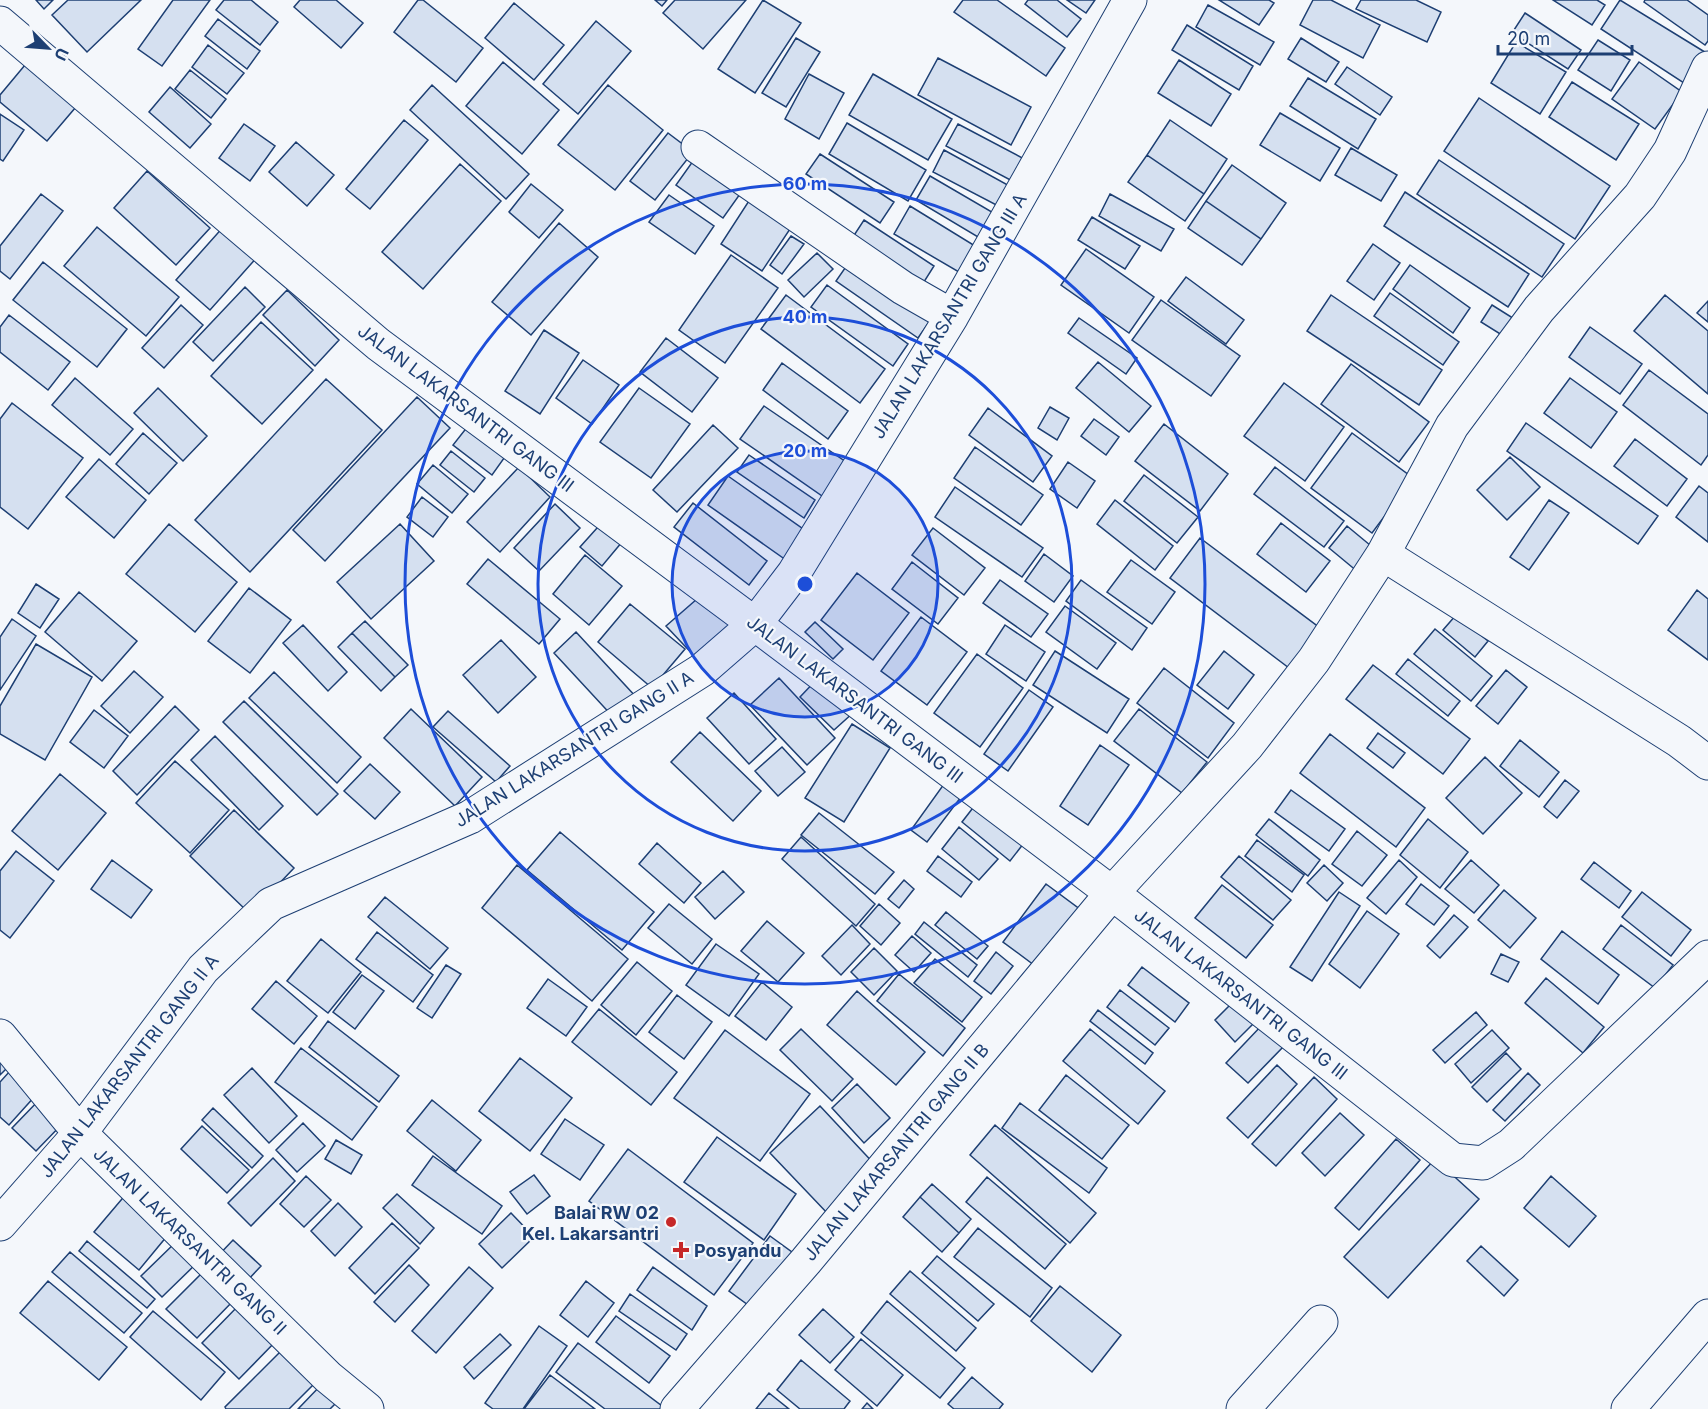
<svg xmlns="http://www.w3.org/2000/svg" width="1708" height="1409" font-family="Inter,sans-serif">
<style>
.building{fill:#d5e0f0;stroke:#1d3f73;stroke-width:1.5}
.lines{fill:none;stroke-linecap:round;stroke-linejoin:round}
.street-casing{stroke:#1d3f73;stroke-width:35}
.street{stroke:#f4f7fb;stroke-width:33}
.ring{fill:none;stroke:#1d4ed8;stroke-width:3}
.poi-dot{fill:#c62828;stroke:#f4f7fb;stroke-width:2}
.labels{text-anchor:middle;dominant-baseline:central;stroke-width:4.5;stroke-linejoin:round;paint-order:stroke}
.street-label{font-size:18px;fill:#1d3f73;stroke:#f4f7fb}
.poi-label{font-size:18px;font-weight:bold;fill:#1d3f73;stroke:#f4f7fb;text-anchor:end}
.centre{fill:#1d4ed8;stroke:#f4f7fb;stroke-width:3}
.ring-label{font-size:18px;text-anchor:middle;font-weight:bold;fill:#1d4ed8;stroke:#f4f7fb;stroke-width:4.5;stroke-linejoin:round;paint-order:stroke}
</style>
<rect width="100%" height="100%" fill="#f4f7fb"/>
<path class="building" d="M36 0H53L44 9Z
M68 0H141L87 52 52 15Z
M173 0H210L162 66 138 49Z
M224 0H251L278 22 260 45 216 10Z
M300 0H336L363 23 341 48 294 7Z
M418 0H423L483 48 456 82 394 32Z
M655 0H667L662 6Z
M675 0H746L703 49 663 13Z
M763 0 801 23 755 93 718 69Z
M963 0H997L1065 48 1046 76 954 12Z
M1028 0H1057L1081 19 1067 37 1025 4Z
M1067 0H1095L1086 13Z
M1219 0H1269L1274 3 1259 25Z
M1313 0H1331L1380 25 1363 58 1300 25Z
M1361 0H1416L1441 12 1427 42 1356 9Z
M1553 0H1597L1605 5 1592 25Z
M1620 0 1708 54 1690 87 1601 29Z
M1645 0H1687L1708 15V41L1705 45 1644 2Z
M514 3 564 45 534 80 485 38Z
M1208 5 1274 42 1260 65 1196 27Z
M1525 13 1581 50 1568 69 1512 33Z
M218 19 260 51 247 69 205 36Z
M596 21 631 51 578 114 543 84Z
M1187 25 1253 66 1239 90 1172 50Z
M796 38 820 52 786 107 762 93Z
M1301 38 1339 62 1326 82 1288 59Z
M1598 40 1630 60 1611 91 1578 70Z
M1516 42 1566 72 1540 114 1491 83Z
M208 45 244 73 227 94 192 67Z
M938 58 1031 107 1011 145 918 95Z
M30 59 81 101 47 141 0 102V95Z
M1179 60 1231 94 1211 126 1158 93Z
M503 62 559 110 522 154 466 106Z
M1639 62 1682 92 1655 129 1612 99Z
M1347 67 1392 97 1380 115 1335 84Z
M190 70 226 99 211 118 175 89Z
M809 74 844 93 819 139 785 119Z
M873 74 952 119 928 160 849 115Z
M1308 78 1376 119 1358 149 1290 106Z
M1572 82 1639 124 1616 160 1549 117Z
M432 85 529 174 506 199 410 110Z
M608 85 663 130 615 190 558 145Z
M170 87 211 124 190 148 149 112Z
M1479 98 1610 186 1575 239 1444 151Z
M1280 113 1340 148 1320 181 1260 145Z
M0 114 24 130 3 161 0 159Z
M404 120 428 140 370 209 346 189Z
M1170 120 1227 159 1204 194 1147 155Z
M847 123 926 170 908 201 829 154Z
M244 124 275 146 250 181 219 158Z
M958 124 1028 161 1016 183 946 146Z
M668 133 693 152 655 200 630 181Z
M296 142 334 175 307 206 269 172Z
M1351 148 1397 175 1381 201 1335 175Z
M944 150 1015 189 1004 209 933 172Z
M698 154 745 187 723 218 676 185Z
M820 154 894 202 880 223 806 174Z
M1147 155 1204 194 1185 221 1128 182Z
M1439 160 1564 244 1542 277 1417 194Z
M460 164 501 201 423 289 382 252Z
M1232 165 1286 203 1261 239 1206 201Z
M147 171 210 228 176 265 114 208Z
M930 176 997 215 983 240 916 200Z
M531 184 563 210 539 238 509 212Z
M756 190 798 217 762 271 721 244Z
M1405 192 1529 274 1508 307 1384 226Z
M41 194 63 211 10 279 0 271V246Z
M1110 194 1174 229 1161 251 1099 216Z
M669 195 714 226 695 254 649 222Z
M1206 201 1261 239 1242 265 1188 228Z
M910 206 980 249 964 275 894 234Z
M1092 217 1140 246 1125 269 1078 240Z
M864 220 934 266 917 293 847 246Z
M559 223 598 257 531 335 492 302Z
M225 225 259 255 210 310 176 280Z
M97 227 179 297 146 336 64 266Z
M791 236 804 244 782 274 770 265Z
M1373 244 1400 263 1374 300 1347 281Z
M1086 249 1154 297 1129 333 1061 285Z
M817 253 833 269 804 297 788 280Z
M731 255 778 288 725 363 679 330Z
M852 258 934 315 918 338 836 281Z
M43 262 127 329 97 367 13 300Z
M1410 265 1470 308 1453 333 1393 289Z
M1186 277 1244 320 1226 344 1168 301Z
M827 285 908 344 893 366 811 307Z
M245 287 265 307 213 361 193 342Z
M287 290 339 340 315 366 263 315Z
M1390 293 1459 342 1443 365 1374 316Z
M786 295 885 369 860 403 761 329Z
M1331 295 1442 370 1419 405 1307 331Z
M1665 295 1708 331V394L1634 331Z
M1161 300 1240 356 1211 396 1132 340Z
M1708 301V322L1697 313Z
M181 305 203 325 164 368 142 348Z
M1492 305 1516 320 1505 337 1481 322Z
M9 315 70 362 48 390 0 352V327Z
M1079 318 1137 358 1126 374 1068 333Z
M261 322 313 370 262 424 211 376Z
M1590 327 1642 364 1620 394 1569 357Z
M544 330 579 353 540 414 505 391Z
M666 338 718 378 692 412 640 372Z
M583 360 619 385 592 424 556 398Z
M1098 362 1151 406 1129 432 1076 388Z
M782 363 848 411 828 439 763 390Z
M1351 364 1429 422 1399 462 1321 404Z
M1649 370 1708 414V455L1701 465 1623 405Z
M75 378 133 429 110 455 52 405Z
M1570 378 1617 412 1591 448 1544 413Z
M326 379 382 430 250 572 195 520Z
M1284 383 1344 427 1305 481 1244 436Z
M158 388 207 436 183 461 134 413Z
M639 388 690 424 651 478 600 442Z
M417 397 450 428 325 561 293 530Z
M12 403 83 458 28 529 0 507V419Z
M764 406 849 464 825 498 740 439Z
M1050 407 1069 418 1057 440 1038 428Z
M988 408 1052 456 1033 482 969 435Z
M1094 419 1119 437 1106 455 1081 436Z
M1526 423 1658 516 1638 544 1507 451Z
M1164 424 1228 474 1200 511 1135 461Z
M713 425 738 448 677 512 653 490Z
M468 426 507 454 492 475 453 445Z
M143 433 177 463 149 494 116 464Z
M1352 433 1413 478 1372 533 1311 488Z
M1635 439 1687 479 1667 506 1614 466Z
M975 447 1043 495 1021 525 954 478Z
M451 451 485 478 474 492 440 465Z
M749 455 815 500 804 518 737 472Z
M1510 457 1540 487 1507 520 1477 490Z
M99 459 146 500 114 538 66 497Z
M1068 462 1095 481 1077 508 1050 489Z
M433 465 468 494 452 513 417 484Z
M519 467 550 497 500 552 467 522Z
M1275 467 1344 521 1324 547 1254 494Z
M1144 475 1198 517 1177 543 1124 501Z
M728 476 806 531 786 560 708 505Z
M1699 486 1708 493V542L1676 517Z
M955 487 1043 548 1022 577 935 517Z
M422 497 448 517 433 537 407 517Z
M1115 500 1173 546 1155 570 1097 524Z
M1549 500 1569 513 1529 570 1510 557Z
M693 503 767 561 749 585 674 527Z
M555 504 580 528 539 571 514 548Z
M606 518 627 536 602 566 580 547Z
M1281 523 1330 561 1306 592 1257 554Z
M169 524 237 582 195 632 126 574Z
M400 524 434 561 371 619 337 582Z
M1347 526 1376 550 1358 572 1329 548Z
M933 528 985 568 964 595 912 555Z
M1200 538 1324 631 1293 671 1170 578Z
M1044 554 1073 576 1054 602 1025 581Z
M585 555 622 586 589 625 553 594Z
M488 559 560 619 539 644 467 584Z
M1131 560 1175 592 1152 624 1107 592Z
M912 562 958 598 938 624 892 589Z
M857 573 909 613 873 660 821 620Z
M1000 580 1048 614 1031 637 983 603Z
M1081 580 1147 628 1132 650 1066 601Z
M36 584 59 599 40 628 18 613Z
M249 588 291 620 250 673 208 641Z
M1697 590 1708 599V660L1668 630Z
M79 592 137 641 102 681 45 632Z
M705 592 736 628 699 661 666 626Z
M630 604 685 649 652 688 598 642Z
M1065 606 1116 643 1097 669 1046 632Z
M1456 615 1488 641 1475 657 1443 630Z
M921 617 967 652 927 705 881 671Z
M12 619 36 636 0 690V637Z
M365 621 408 665 395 677 352 633Z
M815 622 843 649 833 659 805 632Z
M303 625 347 672 328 691 283 643Z
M1005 625 1045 652 1026 681 986 654Z
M1435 629 1492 676 1471 701 1414 654Z
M576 632 637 698 615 719 554 653Z
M352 633 395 677 381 691 338 647Z
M501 640 536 677 498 713 463 675Z
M36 644 92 677 45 760 0 734V706Z
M1055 651 1129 699 1107 733 1033 685Z
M1224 651 1254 675 1228 709 1197 685Z
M977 654 1023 688 980 747 934 713Z
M1408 659 1460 701 1448 716 1396 674Z
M1373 665 1470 739 1443 774 1346 699Z
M1164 668 1234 723 1208 758 1137 703Z
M1506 670 1527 687 1498 724 1476 706Z
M134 671 163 697 130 733 101 706Z
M274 672 361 757 337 783 249 698Z
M819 677 854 712 834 730 800 697Z
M779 678 835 738 807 765 750 705Z
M1029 690 1053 707 1008 771 984 754Z
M734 693 776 739 749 764 707 718Z
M244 701 338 794 317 815 223 722Z
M175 706 199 730 137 795 113 771Z
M411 709 482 777 455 806 384 738Z
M1139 709 1207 762 1182 793 1114 741Z
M94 710 128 736 104 768 70 742Z
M448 711 510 766 496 782 433 727Z
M852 724 890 748 844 822 805 798Z
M700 732 761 791 733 821 671 762Z
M1378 733 1405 753 1393 768 1367 748Z
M1330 734 1425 808 1396 847 1300 773Z
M215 736 283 806 259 830 191 760Z
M1520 740 1559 772 1539 797 1500 766Z
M1100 745 1129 765 1088 825 1060 806Z
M782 747 805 772 778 796 755 771Z
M1485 757 1522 793 1483 834 1446 798Z
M175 761 229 810 190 853 136 803Z
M370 764 400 792 375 819 344 791Z
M60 774 106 813 58 870 12 831Z
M1565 780 1579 791 1557 818 1544 807Z
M944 784 961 797 927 842 911 830Z
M1291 790 1345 829 1329 851 1275 812Z
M979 800 1027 839 1010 861 962 822Z
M234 810 294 868 250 914 190 856Z
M819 813 894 872 875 894 801 835Z
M1269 819 1320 860 1308 876 1256 835Z
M1428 819 1468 852 1440 888 1400 855Z
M959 827 998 859 979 880 942 849Z
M1357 831 1387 855 1362 886 1332 864Z
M560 832 654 912 622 950 527 870Z
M801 837 875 904 856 926 782 859Z
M1257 840 1304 875 1292 892 1245 856Z
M657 843 701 883 684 903 639 864Z
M16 851 54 881 10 938 0 930V871Z
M938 856 972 882 961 897 927 871Z
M1239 856 1291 900 1273 920 1221 877Z
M112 860 152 890 131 918 91 889Z
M1399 860 1417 877 1386 914 1367 898Z
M1471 860 1499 885 1474 913 1445 889Z
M1594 862 1631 891 1619 908 1581 879Z
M517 865 628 959 592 1001 482 908Z
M1324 865 1343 883 1327 901 1307 883Z
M723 871 744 892 715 919 695 897Z
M904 880 914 889 899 908 888 899Z
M1046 884 1081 910 1038 968 1003 942Z
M1421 884 1449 906 1434 925 1406 904Z
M1222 885 1273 925 1246 958 1195 918Z
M1504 890 1536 918 1510 948 1478 920Z
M1339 892 1360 906 1312 981 1290 967Z
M1642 892 1691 930 1671 956 1622 917Z
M385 897 448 948 430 969 368 917Z
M669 904 712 939 692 964 648 928Z
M879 904 900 923 881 945 860 926Z
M1367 911 1399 934 1360 988 1329 964Z
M946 912 988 946 977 959 935 925Z
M1454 915 1468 927 1440 958 1427 946Z
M767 921 804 953 778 982 741 951Z
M924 922 977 965 968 977 915 934Z
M852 925 870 944 841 975 822 956Z
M1621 925 1673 965 1655 988 1603 949Z
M1562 931 1619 975 1598 1004 1541 959Z
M377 932 433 975 413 1002 356 959Z
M912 936 931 953 914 972 895 955Z
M321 939 361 972 328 1013 287 981Z
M716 944 759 974 729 1016 686 985Z
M874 948 897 971 874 995 851 972Z
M996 952 1013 966 991 994 974 981Z
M1501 954 1519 962 1508 982 1491 974Z
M935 959 982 997 962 1022 914 983Z
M637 962 672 991 636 1035 601 1005Z
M446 965 461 974 432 1018 417 1008Z
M1142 967 1189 1003 1175 1022 1128 985Z
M899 974 965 1028 943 1056 877 1001Z
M362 975 384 991 355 1029 333 1012Z
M1546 978 1604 1027 1583 1053 1525 1003Z
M548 979 587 1007 566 1036 527 1008Z
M276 981 317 1016 294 1044 252 1009Z
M762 982 792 1007 766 1040 735 1016Z
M1120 990 1169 1028 1155 1045 1107 1007Z
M857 991 925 1052 896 1085 827 1025Z
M677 995 712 1022 684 1059 649 1032Z
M1238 997 1259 1018 1235 1042 1215 1020Z
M599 1009 677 1072 651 1105 572 1042Z
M1098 1010 1153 1053 1145 1064 1090 1021Z
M1476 1012 1487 1025 1445 1063 1433 1050Z
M328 1021 399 1076 379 1102 309 1047Z
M1263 1024 1285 1045 1248 1083 1226 1063Z
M801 1029 853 1079 832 1101 780 1050Z
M1090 1029 1165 1091 1138 1124 1063 1061Z
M725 1030 810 1094 760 1161 674 1098Z
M1492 1030 1509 1048 1471 1083 1455 1064Z
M301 1048 377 1107 352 1140 275 1082Z
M1506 1053 1521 1069 1487 1102 1472 1087Z
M0 1055 11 1064 0 1075Z
M520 1058 572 1098 530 1151 479 1111Z
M1277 1065 1297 1084 1248 1138 1227 1118Z
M252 1068 297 1116 269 1143 224 1095Z
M10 1071 36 1095 9 1125 0 1117V1082Z
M1528 1073 1540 1085 1505 1121 1493 1110Z
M1066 1075 1129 1125 1102 1159 1039 1110Z
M1314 1077 1337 1099 1276 1166 1252 1144Z
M857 1084 890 1118 864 1143 832 1108Z
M41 1098 65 1121 36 1151 12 1128Z
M432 1100 481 1140 456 1171 407 1131Z
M1020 1103 1107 1168 1089 1193 1002 1128Z
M820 1106 878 1168 829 1215 770 1153Z
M213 1108 263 1156 252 1168 202 1120Z
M1340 1113 1364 1135 1325 1176 1302 1153Z
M565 1119 604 1145 580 1180 541 1154Z
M303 1123 325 1146 297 1172 276 1150Z
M995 1125 1096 1213 1070 1243 970 1155Z
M202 1126 249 1170 227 1193 181 1149Z
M717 1137 796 1194 764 1240 684 1182Z
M1396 1139 1420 1160 1359 1230 1335 1208Z
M336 1140 362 1155 351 1174 325 1159Z
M628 1149 753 1243 714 1295 589 1201Z
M433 1156 502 1206 482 1234 412 1185Z
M273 1158 295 1181 251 1226 228 1203Z
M1435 1159 1479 1199 1388 1298 1344 1257Z
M534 1175 550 1196 527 1214 510 1192Z
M306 1176 331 1200 304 1227 280 1204Z
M1551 1176 1596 1216 1569 1247 1524 1208Z
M987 1177 1066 1244 1045 1269 966 1202Z
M932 1184 971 1219 959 1233 920 1197Z
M127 1193 172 1230 139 1270 94 1232Z
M397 1194 434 1228 420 1244 383 1208Z
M920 1197 959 1233 942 1252 903 1217Z
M338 1203 362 1227 335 1256 311 1231Z
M511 1213 534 1237 502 1268 479 1244Z
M392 1223 419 1248 375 1294 349 1268Z
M978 1228 1052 1288 1030 1317 954 1257Z
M770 1236 796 1255 755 1310 729 1291Z
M180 1238 200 1260 162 1297 141 1276Z
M233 1240 261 1266 244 1284 216 1258Z
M87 1241 155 1299 147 1308 79 1251Z
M1481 1246 1518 1280 1504 1296 1467 1261Z
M70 1252 142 1313 124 1333 52 1272Z
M937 1256 994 1304 978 1321 922 1273Z
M409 1265 429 1285 395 1322 374 1302Z
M469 1267 493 1288 436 1353 412 1331Z
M653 1267 707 1306 692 1330 637 1290Z
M204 1271 234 1300 197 1338 166 1309Z
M910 1271 976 1328 956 1351 890 1294Z
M48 1281 127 1347 99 1380 20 1313Z
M586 1281 614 1303 588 1337 560 1315Z
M1060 1286 1121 1335 1092 1372 1031 1321Z
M630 1294 687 1334 676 1350 619 1311Z
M887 1301 965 1368 940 1398 861 1333Z
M240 1304 277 1340 239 1379 202 1343Z
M823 1309 854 1337 830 1363 799 1335Z
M153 1311 225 1372 201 1400 130 1337Z
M616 1316 670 1356 649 1383 596 1342Z
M539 1326 567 1346 523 1409H493L485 1403Z
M500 1334 511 1345 474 1379 464 1367Z
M861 1339 903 1375 877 1406 835 1370Z
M578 1343 662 1406 660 1409H605L556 1372Z
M285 1347 318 1380 289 1409H226L225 1407Z
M801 1360 850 1401 844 1409H800L777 1390Z
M550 1375 595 1409H524Z
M972 1377 1003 1404 999 1409H954L948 1404Z
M322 1384 339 1400 330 1409H298Z
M769 1393 789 1409H756Z
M867 1403 873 1409H862Z"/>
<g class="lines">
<g class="street-casing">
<path id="street" d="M0 23 378 344 755 624 1112 893 1453 1160 1483 1163 1511 1145 1708 957
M698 147 903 288 952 316
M1383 554 1679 741 1708 763
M0 1036 80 1133 328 1377 367 1409
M0 1224 80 1133 203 969 271 904 470 817 702 670 755 624 794 573 952 316 1130 0
M677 1409 806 1261 1112 893 1247 746 1314 660 1383 554 1452 426 1539 309 1640 196 1670 151 1708 68
M1243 1409 1321 1322
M1628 1409 1708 1316"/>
</g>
<use href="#street" class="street"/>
</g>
<circle cx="805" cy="584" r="133" fill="#1d4ed8" fill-opacity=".12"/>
<g class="ring">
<circle cx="805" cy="584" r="133"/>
<circle cx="805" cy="584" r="267"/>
<circle cx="805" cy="584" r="400"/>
</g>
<g class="poi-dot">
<circle cx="671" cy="1222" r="6"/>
<path d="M678 1241h6v6h6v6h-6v6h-6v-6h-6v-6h6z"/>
</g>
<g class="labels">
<g class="street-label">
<text transform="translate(949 316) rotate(-59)">JALAN LAKARSANTRI GANG III A</text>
<text transform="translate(466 408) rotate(37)">JALAN LAKARSANTRI GANG III</text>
<text transform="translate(855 699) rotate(37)">JALAN LAKARSANTRI GANG III</text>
<text transform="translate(574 749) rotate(-32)">JALAN LAKARSANTRI GANG II A</text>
<text transform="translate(1241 994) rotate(38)">JALAN LAKARSANTRI GANG III</text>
<text transform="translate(129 1066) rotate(-52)">JALAN LAKARSANTRI GANG II A</text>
<text transform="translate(896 1152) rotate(-50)">JALAN LAKARSANTRI GANG II B</text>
<text transform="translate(190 1241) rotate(44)">JALAN LAKARSANTRI GANG II</text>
</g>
<g class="poi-label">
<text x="659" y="1212">Balai RW 02<tspan x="659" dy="21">Kel. Lakarsantri</tspan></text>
<text x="694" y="1250" text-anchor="start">Posyandu</text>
</g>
</g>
<circle cx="805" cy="584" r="9" class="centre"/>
<g class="ring-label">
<text x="805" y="190">60 m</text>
<text x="805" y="323">40 m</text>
<text x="805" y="457">20 m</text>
</g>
<g transform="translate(48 48) rotate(115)" stroke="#f4f7fb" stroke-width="4.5" paint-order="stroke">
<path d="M0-4.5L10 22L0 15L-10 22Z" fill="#1d3f73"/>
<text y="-9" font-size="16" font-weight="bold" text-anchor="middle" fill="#1d3f73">U</text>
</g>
<path d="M1498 45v9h134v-9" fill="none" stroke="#1d3f73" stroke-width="3"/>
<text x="1507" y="45" font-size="18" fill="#1d3f73" stroke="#f4f7fb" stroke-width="4.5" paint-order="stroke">20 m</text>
</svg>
